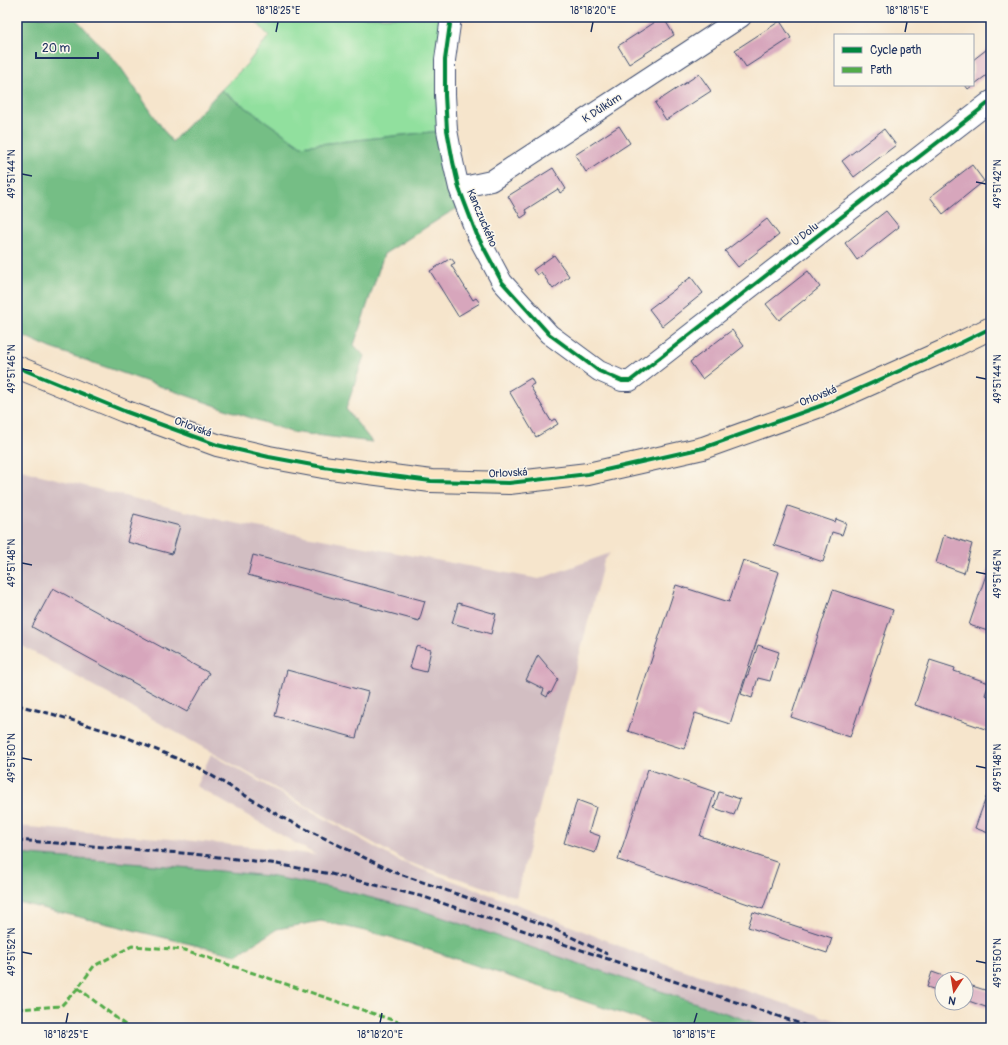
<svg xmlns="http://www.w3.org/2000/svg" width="1008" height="1045" font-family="Pangolin,sans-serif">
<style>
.industrial{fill:#d2bec2}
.green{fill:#91e09e;stroke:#56887e}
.forest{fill:#74be85;stroke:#487672}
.building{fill:#d7a6bc}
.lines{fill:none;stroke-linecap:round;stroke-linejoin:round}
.minor-casing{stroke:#3c4a6e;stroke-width:22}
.secondary-casing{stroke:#3c4a6e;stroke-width:24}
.minor{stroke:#fff;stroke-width:20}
.secondary{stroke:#fce5c4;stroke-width:22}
.rail{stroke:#1b2f5e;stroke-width:3;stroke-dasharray:6 3;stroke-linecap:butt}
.quiet{stroke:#52ab49;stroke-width:3;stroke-dasharray:6 3;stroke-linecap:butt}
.cycleway-casing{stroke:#fbf7ec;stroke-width:6}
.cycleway{stroke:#00873e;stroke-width:4}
.ticks{fill:none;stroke:#1b2f5e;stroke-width:1.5}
.labels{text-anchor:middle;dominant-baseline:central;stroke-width:3;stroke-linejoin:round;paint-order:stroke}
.street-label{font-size:11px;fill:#1b2f5e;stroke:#fbf7ec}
.neatline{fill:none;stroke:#1b2f5e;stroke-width:1.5}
.ticks-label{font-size:10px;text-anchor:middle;fill:#1b2f5e}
</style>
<rect width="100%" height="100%" fill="#fbf7ec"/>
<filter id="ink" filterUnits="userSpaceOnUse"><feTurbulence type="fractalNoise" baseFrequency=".025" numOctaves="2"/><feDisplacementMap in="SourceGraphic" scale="8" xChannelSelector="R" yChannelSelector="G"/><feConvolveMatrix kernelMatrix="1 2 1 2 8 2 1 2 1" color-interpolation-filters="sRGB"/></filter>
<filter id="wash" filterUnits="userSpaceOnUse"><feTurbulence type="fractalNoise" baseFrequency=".012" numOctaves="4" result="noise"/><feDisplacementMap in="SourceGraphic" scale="16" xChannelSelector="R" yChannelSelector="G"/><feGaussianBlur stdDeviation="0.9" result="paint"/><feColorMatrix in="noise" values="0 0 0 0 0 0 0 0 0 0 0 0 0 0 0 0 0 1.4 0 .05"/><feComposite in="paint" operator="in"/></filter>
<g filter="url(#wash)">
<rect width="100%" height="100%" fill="#f6e5cc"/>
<path class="industrial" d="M17 469 224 521 539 579 610 553 604 561 516 897 407 862 17 643Z
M211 754 399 861 524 907 649 958 857 1028H770L420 910 328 887 268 876 191 868 17 854V826L194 841 273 849 316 855 196 786Z"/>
<path class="green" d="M252 17H443L440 131 301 146 221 90 247 64 269 36Z"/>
<path class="forest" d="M17 17H74L119 65 172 142 221 90 301 146 440 131 458 208 447 214 384 254 354 345 364 356 346 409 372 442 291 432 51 348 17 333Z
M17 854 191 868 268 876 328 887 420 910 770 1028H665L387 936 321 921 277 929 236 955 17 902Z"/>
<g id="blocks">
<path class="building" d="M663 17 674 35 629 64 618 46Z
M780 21 791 38 746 67 735 50Z
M991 46V72L968 89 965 85H973V60Z
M699 74 711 91 666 120 655 103Z
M619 126 630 143 586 172 575 155Z
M884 129 896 145 854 177 842 161Z
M972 165 984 181 943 214 930 197Z
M553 168 566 189 560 193 558 189 525 210 527 214 521 218 508 196Z
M886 211 899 227 857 260 845 243Z
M767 219 779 235 738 267 725 251Z
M554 255 569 276 553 289 541 272 537 275 533 270Z
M451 258 455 263 451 265 473 300 476 298 480 303 458 316 430 271Z
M808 271 820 287 779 320 766 304Z
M691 277 703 293 662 326 649 309Z
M732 330 744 346 702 379 690 362Z
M531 378 534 384 530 386 551 421 555 419 558 424 536 437 509 391Z
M788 506 835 522 836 519 846 523 842 535 832 532 823 562 774 545Z
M134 514 180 526 172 554 127 542Z
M944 535 972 544 964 573 936 563Z
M253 555 425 601 419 621 248 575Z
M743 560 779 572 730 724 695 713 684 749 628 731 676 585 729 602Z
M991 560V632L969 625Z
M53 588 209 673 187 712 32 627Z
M833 590 893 610 850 737 791 717Z
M458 603 496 614 491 634 452 623Z
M758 645 779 652 770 681 758 678 752 698 741 694 747 675H748Z
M416 646 431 650 426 672 410 668Z
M538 655 558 679 551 693 549 692 547 697 542 694 544 689 526 680Z
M930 660 955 668 954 671 989 683 985 695 991 697V731L915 705Z
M287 670 368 692 356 738 275 716Z
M648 769 715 792 700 836 779 863 763 909 618 860Z
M991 784V834L975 828Z
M719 792 740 799 734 815 714 808Z
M577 800 596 807 589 832 600 836 595 853 564 843Z
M753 912 832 938 827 953 748 927Z
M932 972 952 979H942V992L927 987Z
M966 984 991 992V1009L966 1000Z"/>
</g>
</g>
<g filter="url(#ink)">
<use href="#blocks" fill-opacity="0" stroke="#3c4a6e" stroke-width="1"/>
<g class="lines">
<g class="minor-casing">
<path id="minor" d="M451 17 445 60V95L447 130 453 162 459 188 477 235 502 282 549 334 599 371 622 381H630L991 101
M459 188 491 181 741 17"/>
</g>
<g class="secondary-casing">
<path id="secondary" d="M17 367 124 411 217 445 269 457 323 467 431 481 509 483 588 474 703 448 823 405 946 350 991 328"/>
</g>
<use href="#minor" class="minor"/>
<use href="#secondary" class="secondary"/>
<path class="rail" d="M17 705 52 714 126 737 197 767 285 819 394 872 548 926 607 954
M17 840 193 854 271 863 331 874 424 897 813 1028"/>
<path class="quiet" d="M78 988 129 1028
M17 1009 61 1006 78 988 94 966 132 946 185 950 416 1028"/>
<g class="cycleway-casing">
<path id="cycleway" d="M451 17 445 60V95L447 130 453 162 459 188 477 235 502 282 549 334 599 371 622 381H630L991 101
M17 367 124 411 217 445 269 457 323 467 431 481 509 483 588 474 703 448 823 405 946 350 991 328"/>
</g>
<use href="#cycleway" class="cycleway"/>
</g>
</g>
<path class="ticks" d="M276 32 278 22M591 32 593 22M905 32 907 22M22 174 32 176M976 182 986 184M22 369 32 371M976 377 986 379M22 563 32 565M976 572 986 574M22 758 32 760M976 766 986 768M22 952 32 954M976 961 986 963M66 1023 68 1013M380 1023 382 1013M694 1023 697 1013"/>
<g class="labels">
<g class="street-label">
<text transform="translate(602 108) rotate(-33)">K Důlkům</text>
<text transform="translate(482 218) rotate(67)">Kanczuckého</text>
<text transform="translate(805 234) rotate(-38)">U Dolu</text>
<text transform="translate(818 396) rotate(-22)">Orlovská</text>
<text transform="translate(193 427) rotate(20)">Orlovská</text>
<text transform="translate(508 473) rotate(-3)">Orlovská</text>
</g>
</g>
<rect width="1008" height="1045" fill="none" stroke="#fbf7ec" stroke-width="44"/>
<rect x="834" y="34" width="140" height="52" fill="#fbf7ec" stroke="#a1a7b3"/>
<rect x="842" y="47" width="20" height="6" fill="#00873e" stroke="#a1a7b3"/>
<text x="870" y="54" font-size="12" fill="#1b2f5e">Cycle path</text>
<rect x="842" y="67" width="20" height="6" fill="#52ab49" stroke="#a1a7b3"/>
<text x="870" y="74" font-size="12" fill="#1b2f5e">Path</text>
<g transform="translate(954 991) rotate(192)"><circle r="19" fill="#fbf7ec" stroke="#a1a7b3"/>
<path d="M0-3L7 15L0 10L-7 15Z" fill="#c8321e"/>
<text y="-6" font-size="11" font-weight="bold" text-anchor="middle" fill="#1b2f5e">N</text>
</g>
<path d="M36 52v6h62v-6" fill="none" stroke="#1b2f5e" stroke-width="2"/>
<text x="42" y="52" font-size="12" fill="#1b2f5e" stroke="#fbf7ec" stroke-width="3" paint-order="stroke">20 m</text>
<rect x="22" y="22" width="964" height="1001" class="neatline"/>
<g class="ticks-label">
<text x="278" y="14">18°18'25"E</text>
<text x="593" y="14">18°18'20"E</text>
<text x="907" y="14">18°18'15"E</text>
<text transform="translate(11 174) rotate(-90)" y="4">49°51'44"N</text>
<text transform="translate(997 184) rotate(-90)" y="4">49°51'42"N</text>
<text transform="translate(11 369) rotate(-90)" y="4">49°51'46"N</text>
<text transform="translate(997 379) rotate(-90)" y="4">49°51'44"N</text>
<text transform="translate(11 563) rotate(-90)" y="4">49°51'48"N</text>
<text transform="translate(997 574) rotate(-90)" y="4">49°51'46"N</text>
<text transform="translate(11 758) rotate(-90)" y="4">49°51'50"N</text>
<text transform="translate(997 768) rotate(-90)" y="4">49°51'48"N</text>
<text transform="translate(11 952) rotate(-90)" y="4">49°51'52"N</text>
<text transform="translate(997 963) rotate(-90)" y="4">49°51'50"N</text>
<text x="66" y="1038">18°18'25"E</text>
<text x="380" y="1038">18°18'20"E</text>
<text x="694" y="1038">18°18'15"E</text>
</g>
</svg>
